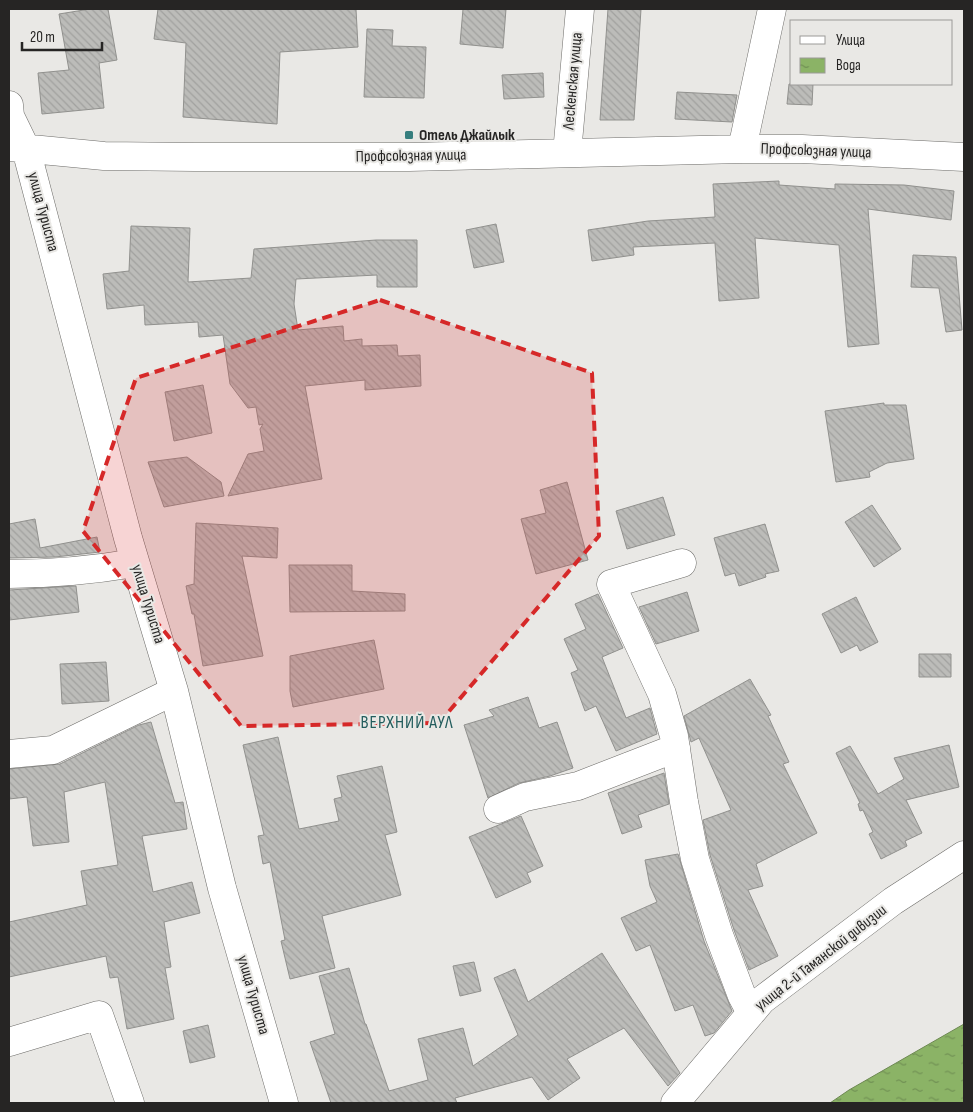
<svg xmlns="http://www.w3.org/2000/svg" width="973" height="1112" font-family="'Sofia Sans Condensed',sans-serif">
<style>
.water{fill:url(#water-ripples);stroke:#6d8852}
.building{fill:url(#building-back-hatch);stroke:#91918e}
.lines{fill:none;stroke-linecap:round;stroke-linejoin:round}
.minor-casing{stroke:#6d6c69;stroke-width:29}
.minor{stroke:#fff;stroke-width:28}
.marked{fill:#d62828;fill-opacity:0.2;stroke:#d62828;stroke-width:4;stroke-dasharray:10 6;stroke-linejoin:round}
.poi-dot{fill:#367e7e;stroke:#e9e8e5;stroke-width:2}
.labels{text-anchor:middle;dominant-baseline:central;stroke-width:4;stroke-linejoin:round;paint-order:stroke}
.street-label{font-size:16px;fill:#262524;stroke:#e9e8e5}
.poi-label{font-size:16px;font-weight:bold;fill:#262524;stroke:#e9e8e5;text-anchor:start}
.neighbourhood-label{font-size:18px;letter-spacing:1px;fill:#235d5d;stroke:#e9e8e5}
</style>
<defs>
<pattern id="water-ripples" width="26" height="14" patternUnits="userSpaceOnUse" patternTransform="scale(1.25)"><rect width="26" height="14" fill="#8bb366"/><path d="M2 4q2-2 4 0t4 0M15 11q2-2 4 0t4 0" fill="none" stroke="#719154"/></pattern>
<pattern id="building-back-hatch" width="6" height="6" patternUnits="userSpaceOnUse" patternTransform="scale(1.25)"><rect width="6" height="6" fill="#bcbcb9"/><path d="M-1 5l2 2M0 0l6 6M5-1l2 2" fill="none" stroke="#a1a19f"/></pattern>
</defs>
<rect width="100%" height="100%" fill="#e9e8e5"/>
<path class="water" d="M964 1024V1102L962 1103H830L849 1090Z"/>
<path class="building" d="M90 9H108L117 60 99 63 104 108 42 114 38 73 69 70 59 14Z
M158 9H356L358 47 280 52 277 124 183 117 186 43 154 39Z
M463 9H506L503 48 460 44Z
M608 9H641L634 120H600Z
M367 29 393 30 392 46 426 47 424 98 364 97Z
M543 73 544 97 504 99 502 75Z
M789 84H813L812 105 787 104Z
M677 92 737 95 732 122 675 119Z
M779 181V185L835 189V184L904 185 954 191 951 220 868 209 879 344 848 347 839 245 755 238 759 298 719 301 715 243 633 247 634 255 592 261 588 230 648 221 715 217 713 184Z
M496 224 504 262 474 268 466 230Z
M131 226 190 228 188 282 251 278 254 249 376 240H417V287H377V275L296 279 294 304 298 330 343 326 344 341 362 339V346L397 345 398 356 420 355 421 386 365 390V380L305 386 322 479 228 496 248 454 264 451 260 429 263 424 259 425 256 407 248 408 230 384 223 335 199 337 198 322 145 325 144 305 107 309 103 274 129 271Z
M913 255 956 257 962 330 946 332 939 288 911 287Z
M203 385 212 433 174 441 165 392Z
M884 403V405H906L914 459 887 463 869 472 870 477 836 482 825 411Z
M187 457 221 482 224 496 164 507 148 462Z
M567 482 588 560 536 574 521 519 546 513 540 490Z
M663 497 675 535 627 549 616 511Z
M872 505 901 549 874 567 845 522Z
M35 519 40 548 97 537 100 552 55 557 9 558V524Z
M196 523 278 528 277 558 242 556 263 656 203 666 194 614H192L186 586 194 584Z
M765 524 779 571 765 574 766 577 739 586 735 573 725 576 714 538Z
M289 565H352V591L405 594V611L290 612Z
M76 586 79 612 9 620V590Z
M687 592 699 631 656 644 639 607Z
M598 594 623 648 602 657 626 718 650 708 657 734 616 751 596 706 585 711 571 673 578 670 564 639 586 629 575 604Z
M856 597 878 642 860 651 857 645 841 653 822 614Z
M374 640 384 689 293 707 290 691V656Z
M919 654H951V677H919Z
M106 662 109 701 62 704 60 664Z
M750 679 771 715 768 716 789 762 783 764 817 833 756 864 763 886 748 890 778 956 749 970 734 930 710 855 703 820 731 810 699 738 691 742 684 716Z
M528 697 539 728 557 722 573 768 550 776 519 783 488 798 464 725 494 716 489 710Z
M151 722 175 803 183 802 187 829 142 836 153 892 192 882 200 913 164 922 171 967 165 968 174 1019 127 1029 118 977 110 978 106 956 9 977V922L87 905 81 871 118 865 105 782 64 792 69 842 33 846 27 797 9 799V769L60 764 139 725Z
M278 737 299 829 339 821 334 799 342 797 337 776 382 766 397 832 385 835 401 895 322 916 335 968 290 979 281 941 285 940 270 862 263 864 258 836 264 835 243 745Z
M949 745 959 787 906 800 922 833 905 841 907 846 881 859 869 834 873 832 863 810 860 811 858 804 860 803 836 753 850 746 878 794 904 779 894 758Z
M664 773 669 804 638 815 642 827 622 834 608 793Z
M521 816 543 866 527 873 531 882 496 898 469 837Z
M678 854 704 941 732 1011 714 1033 705 1036 693 1005 675 1011 650 945 636 951 621 918 657 902 650 886 645 860Z
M602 953 680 1073 668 1086 624 1028 567 1059 580 1078 548 1100 532 1077 455 1098 457 1103H331L310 1042 335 1034 319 976 349 968 365 1024H366L389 1091 428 1080 418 1039 463 1028 473 1066 518 1035 494 978 515 969 528 1002Z
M474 962 481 991 460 996 453 966Z
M208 1025 215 1057 190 1063 183 1031Z"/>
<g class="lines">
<g class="minor-casing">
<path id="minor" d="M9 105 10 116 26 149 128 538 174 691 222 888 284 1103
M10 147 104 156 194 157H409L742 149H802L964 157
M742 149 772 9
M567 153 580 9
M682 563 611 584 662 694 674 736 684 802 695 859 719 935 742 996 751 1013
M9 574C51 574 93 570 135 563
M9 754 53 750 174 691
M498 809 525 797 578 786 676 748
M9 1042 99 1015 130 1103
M675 1103 762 1000 893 901 964 855"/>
</g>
<use href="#minor" class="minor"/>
</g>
<path class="marked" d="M380 300 592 373 599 536 439 723 241 726 83 531 136 378Z"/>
<rect class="poi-dot" x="404" y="130" width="10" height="10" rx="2.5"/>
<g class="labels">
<g class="street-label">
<text transform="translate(573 81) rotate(-85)">Лескенская улица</text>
<text transform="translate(816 151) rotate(2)">Профсоюзная улица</text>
<text transform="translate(411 156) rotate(-1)">Профсоюзная улица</text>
<text transform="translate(43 212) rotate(75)">улица Туриста</text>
<text transform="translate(148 604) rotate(73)">улица Туриста</text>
<text transform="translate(821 958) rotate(-38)">улица 2-й Таманской дивизии</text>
<text transform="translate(253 995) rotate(74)">улица Туриста</text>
</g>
<g class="poi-label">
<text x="419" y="135">Отель Джайлык</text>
</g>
<g class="neighbourhood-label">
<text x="407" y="722">ВЕРХНИЙ АУЛ</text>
</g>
</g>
<rect width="973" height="1112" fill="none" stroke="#262524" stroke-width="20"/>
<rect x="790" y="20" width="162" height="65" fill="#e9e8e5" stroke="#9b9a98"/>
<rect x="800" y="36" width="25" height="8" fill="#ffffff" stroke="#9b9a98"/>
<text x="836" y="45" font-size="15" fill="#262524">Улица</text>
<rect x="800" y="58" width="25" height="15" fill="url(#water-ripples)" stroke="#9b9a98"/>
<text x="836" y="70" font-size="15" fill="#262524">Вода</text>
<path d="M22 42v8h80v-8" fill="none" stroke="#262524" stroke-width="2.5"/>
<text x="30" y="42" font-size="15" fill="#262524" stroke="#e9e8e5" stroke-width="4" paint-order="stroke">20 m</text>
</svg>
